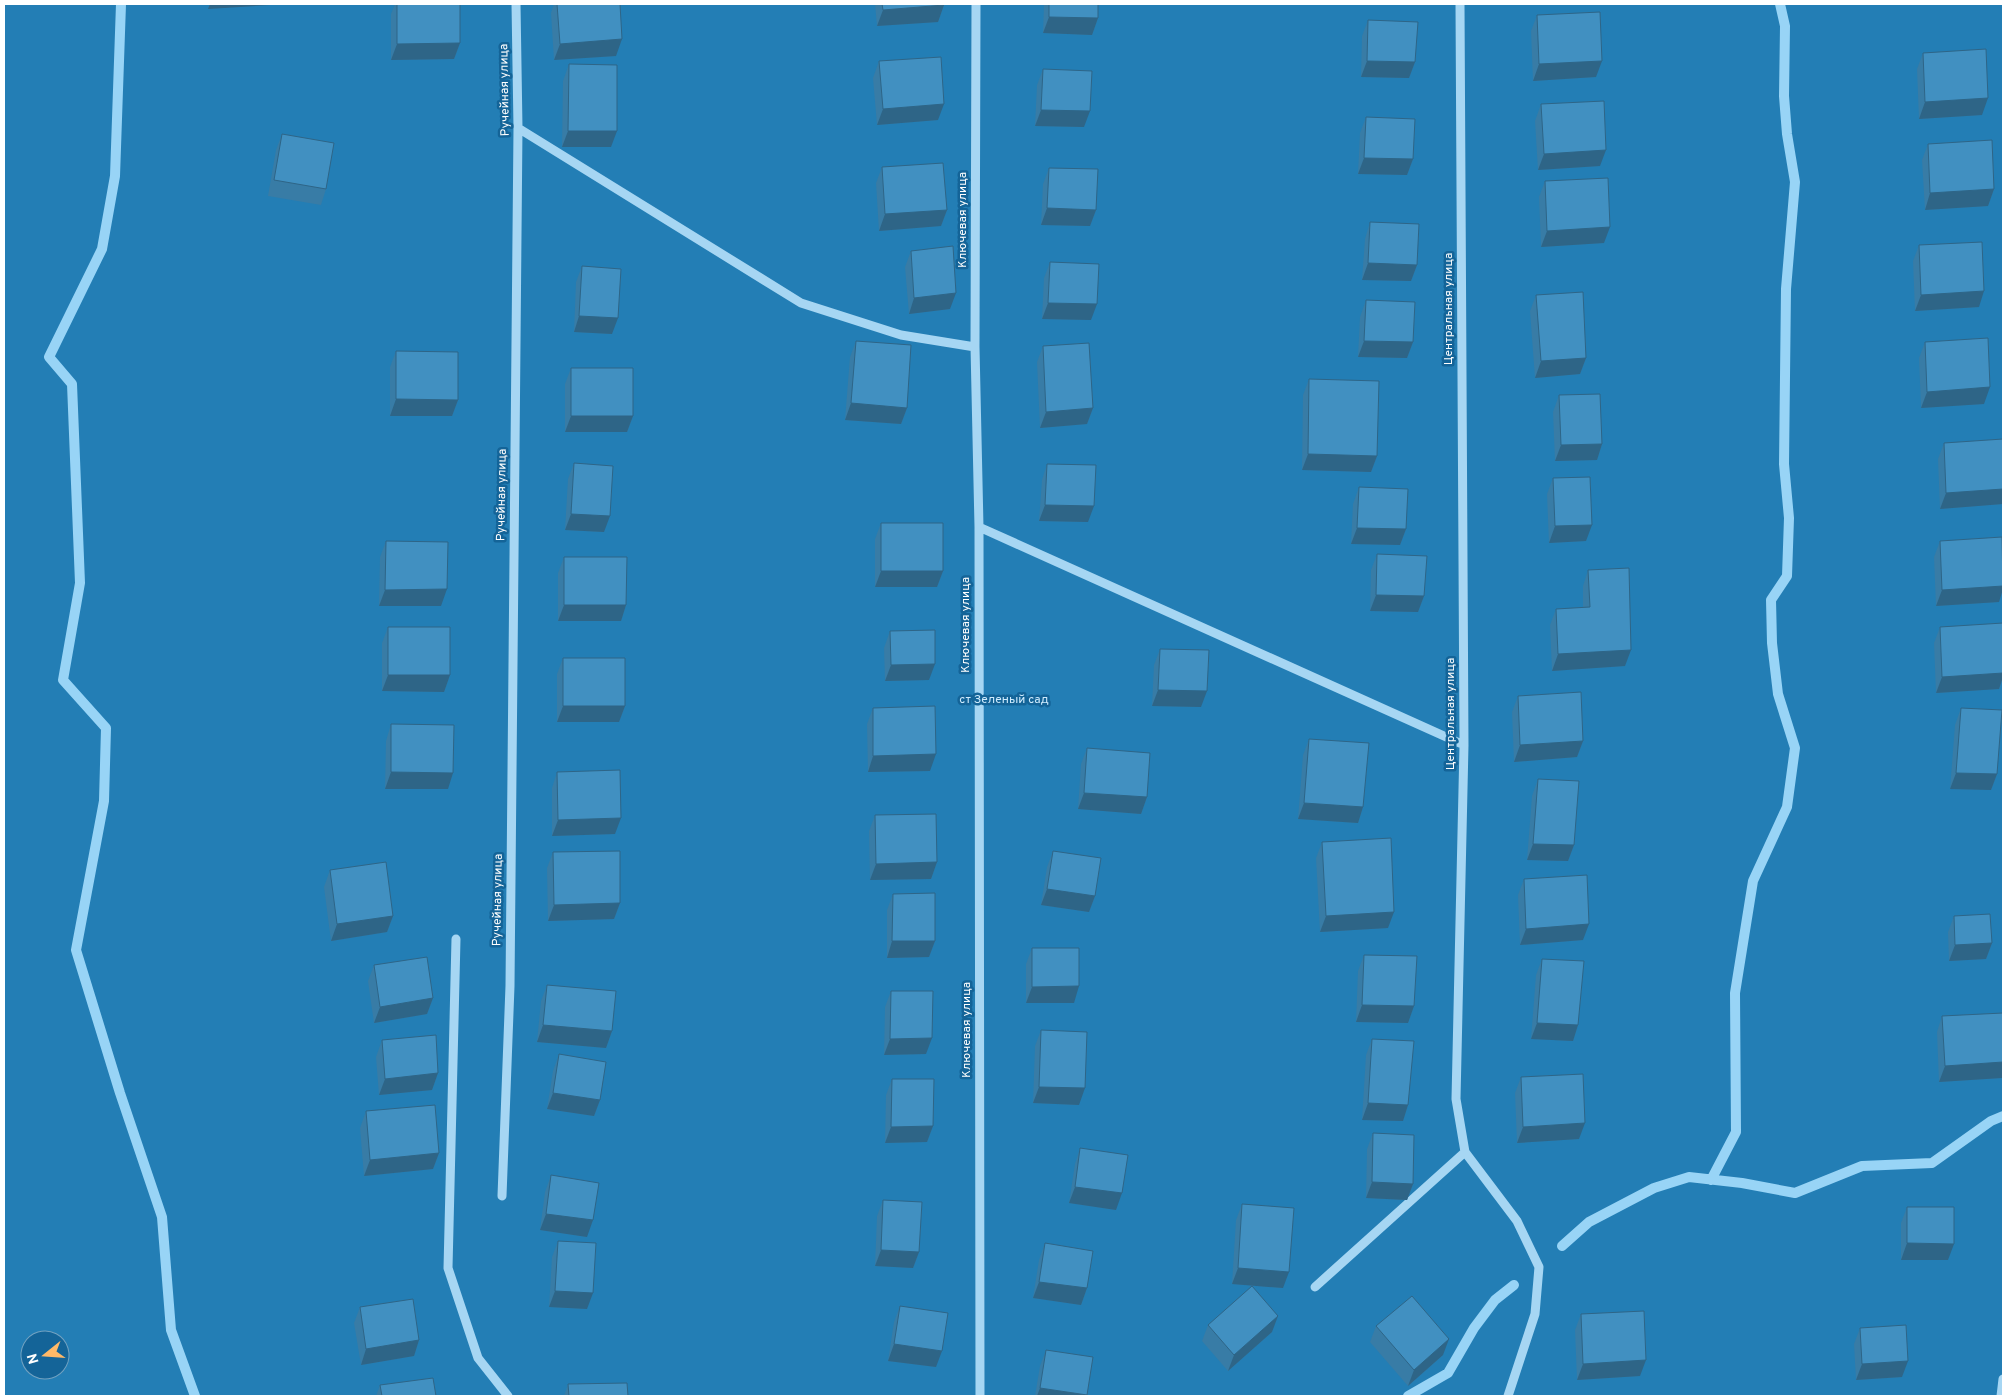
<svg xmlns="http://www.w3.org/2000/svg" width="2007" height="1400" font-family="Overpass,sans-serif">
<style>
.green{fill:#237eb5;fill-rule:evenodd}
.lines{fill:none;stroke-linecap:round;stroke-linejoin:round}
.stream{stroke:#98d4f6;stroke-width:10}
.minor{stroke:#a6d6f3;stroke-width:9}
.wall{fill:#387ca6}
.shaded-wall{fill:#2e6587}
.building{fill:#4190c1;stroke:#2e6587}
.labels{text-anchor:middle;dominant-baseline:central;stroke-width:5;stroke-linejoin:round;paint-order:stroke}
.street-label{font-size:12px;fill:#fff;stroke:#146498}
.park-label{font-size:12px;fill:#ceebfd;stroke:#146498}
</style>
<rect width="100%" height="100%" fill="#146498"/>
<path class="green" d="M4 4H2003V1396H4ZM30 1340H60V1370H30Z"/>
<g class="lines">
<path class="stream" d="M121 4 115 176 102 249 49 357 72 384 80 583 63 680 106 728 104 801 76 950 120 1093 162 1217 171 1330 195 1396
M1711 1180 1736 1132 1735 993 1753 881 1787 807 1795 748 1778 694 1772 643 1771 600 1787 576 1789 518 1784 464 1786 289 1795 182 1787 134 1784 96 1785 26 1780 4
M1562 1246 1589 1222 1654 1188 1689 1177 1742 1183 1795 1193 1862 1166 1932 1163 1991 1121 2003 1116
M1408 1396 1448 1373 1474 1328 1495 1300 1514 1285"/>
<path class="minor" d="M976 4 975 347 979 527 980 1396
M1460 4 1464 745 1456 1099 1465 1152 1517 1221 1539 1267 1535 1314 1508 1396
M518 128 801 303 901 335 975 347
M979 527 1464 745
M456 939 448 1268 478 1358 508 1396
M502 1196 510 986 518 128 516 4
M1315 1287 1465 1152
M2001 1396 2003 1379"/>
</g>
<path class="wall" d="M395 4H460V43L454 59 391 60V14Z
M554 4H620L616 56 554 60 551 13Z
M875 4H944V5L938 22 877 26Z
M1044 4H1098V18L1092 35 1043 33Z
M1537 15 1596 77 1533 81 1531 31Z
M1368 20 1415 62 1409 78 1361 77 1362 36Z
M1923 53 1982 115 1919 119 1917 69Z
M879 61 938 120 877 125 873 78Z
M569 64 611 147H562L563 81Z
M1043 69 1084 127 1035 126 1037 85Z
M1541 104 1600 166 1538 170 1535 121Z
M1366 117 1413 159 1407 175 1358 174 1360 133Z
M282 134 326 189 321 205 268 196 276 150Z
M1928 144 1994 189 1988 206 1925 210 1922 160Z
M882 167 947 210 941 226 879 231 876 183Z
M1049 168 1096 210 1090 226 1041 225 1043 184Z
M1545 181 1604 243 1541 247 1539 197Z
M1370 222 1417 265 1411 281 1362 280 1365 239Z
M1919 245 1979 307 1915 311 1913 261Z
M911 251 950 309 909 314 905 267Z
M1050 262 1091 320 1042 319 1044 278Z
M582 266 612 334 574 332 576 282Z
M1536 295 1586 358 1580 374 1535 378 1530 311Z
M1366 300 1413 342 1407 358 1358 357 1360 317Z
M856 341 907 408 901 424 845 420 850 357Z
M1925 342 1984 404 1921 408 1919 358Z
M1043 346 1093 408 1087 424 1040 428 1037 362Z
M396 351 458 400 452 416H390V367Z
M571 368 633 416 627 432H565V384Z
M1309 379 1377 456 1371 472 1302 470 1303 395Z
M1559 395 1602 444 1597 460 1555 461 1553 412Z
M1944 443 2003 504 1940 509 1938 459Z
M574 463 604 532 565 530 568 479Z
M1047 464 1088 522 1039 521 1042 480Z
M1553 478 1586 541 1549 543 1547 494Z
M1359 487 1406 529 1400 545 1351 544 1353 504Z
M881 523 943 571 937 587H875V539Z
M386 541 441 606H379L380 557Z
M1940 541 1999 602 1936 606 1934 557Z
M1377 554 1424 596 1418 612 1370 611 1371 570Z
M564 557 626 605 621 621H558V573Z
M1588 570 1625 666 1552 671 1550 625 1556 609 1583 607V586Z
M388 627 450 675 444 692 382 691V643Z
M1940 627 2003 635V677L1999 689 1936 693 1934 643Z
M890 631 929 680 885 681 884 648Z
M1160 649 1201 707 1152 706 1154 665Z
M563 658 625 706 619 722H557V674Z
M1518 696 1583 741 1577 757 1514 762 1512 712Z
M873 708 930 771 868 772 867 724Z
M1961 708 1997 774 1991 790 1950 789 1955 725Z
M391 724 448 789H385L386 741Z
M1309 739 1363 807 1358 823 1298 819 1303 755Z
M1087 748 1147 797 1141 814 1078 809 1081 764Z
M557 772 615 834 552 836V788Z
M1538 779 1574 845 1568 861 1527 860 1532 796Z
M875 815 937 862 931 879 870 880 869 831Z
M1322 842 1388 928 1320 932 1316 858Z
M1053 851 1095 896 1089 912 1041 905 1047 867Z
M553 852 620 903 614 919 548 921 547 868Z
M330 870 393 916 387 932 331 941 324 887Z
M1524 879 1583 940 1520 945 1518 895Z
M893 894 935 941 929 957 887 958V910Z
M1954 916 1992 943 1986 959 1949 961 1948 932Z
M1032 948 1074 1003H1026V964Z
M1364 955 1414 1006 1408 1023 1356 1022 1358 971Z
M1542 959 1578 1025 1573 1041 1531 1039 1536 975Z
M374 965 433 998 427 1014 374 1023 368 981Z
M547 985 612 1031 606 1048 537 1042 541 1001Z
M891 991 926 1054 884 1055 885 1007Z
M2003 1013V1075L2002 1078 1939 1082 1937 1032 1942 1016Z
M1041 1030 1079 1105 1033 1103 1035 1046Z
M1372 1039 1408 1105 1403 1121 1362 1120 1366 1055Z
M382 1040 438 1073 432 1090 379 1095 376 1057Z
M559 1054 600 1100 594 1116 547 1109 553 1071Z
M1521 1077 1579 1139 1517 1143 1515 1093Z
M892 1079 933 1126 927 1142 885 1143 886 1095Z
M366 1111 439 1153 433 1169 364 1176 360 1128Z
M1373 1133 1413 1184 1407 1200 1366 1198 1367 1149Z
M1080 1148 1116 1210 1069 1203 1075 1164Z
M551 1175 587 1237 540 1230 545 1192Z
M883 1200 919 1252 913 1268 875 1266 877 1216Z
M1242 1204 1283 1288 1232 1284 1236 1220Z
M1907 1207 1948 1260H1901V1223Z
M558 1241 587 1309 549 1307 552 1257Z
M1045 1243 1087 1288 1081 1305 1033 1298 1039 1260Z
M900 1306 936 1367 888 1361 894 1322Z
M360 1307 419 1340 414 1356 361 1365 354 1323Z
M1581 1314 1640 1376 1577 1380 1575 1330Z
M1208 1325 1272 1332 1228 1371 1202 1341Z
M1376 1326 1443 1355 1408 1386 1370 1342Z
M1860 1328 1902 1377 1856 1380 1854 1344Z
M1046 1350 1093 1357 1087 1396H1035L1040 1366Z
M568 1384 628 1396H564Z
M380 1385 436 1396H376Z"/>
<path class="shaded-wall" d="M210 4H270V5L208 9Z
M944 5 938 22 877 26 883 10Z
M1049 17 1098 18 1092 35 1043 33Z
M622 39 616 56 554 60 560 44Z
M460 43 454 59 391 60 397 44Z
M1367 61 1415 62 1409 78 1361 77Z
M1602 61 1596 77 1533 81 1539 64Z
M1988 98 1982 115 1919 119 1925 102Z
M944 104 938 120 877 125 883 109Z
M1041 110 1090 111 1084 127 1035 126Z
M568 131H617L611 147H562Z
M1606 150 1600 166 1538 170 1544 154Z
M1364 158 1413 159 1407 175 1358 174Z
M1994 189 1988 206 1925 210 1930 193Z
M1047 208 1096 210 1090 226 1041 225Z
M947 210 941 226 879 231 885 214Z
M1610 227 1604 243 1541 247 1547 231Z
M1368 263 1417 265 1411 281 1362 280Z
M1984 291 1979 307 1915 311 1921 295Z
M956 293 950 309 909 314 914 298Z
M1048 303 1097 304 1091 320 1042 319Z
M579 316 618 318 612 334 574 332Z
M1364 341 1413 342 1407 358 1358 357Z
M1586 358 1580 374 1535 378 1541 361Z
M1990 387 1984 404 1921 408 1927 392Z
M396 399 458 400 452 416H390Z
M851 403 907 408 901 424 845 420Z
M1093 408 1087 424 1040 428 1046 412Z
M571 416H633L627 432H565Z
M1602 444 1597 460 1555 461 1561 445Z
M1308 454 1377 456 1371 472 1302 470Z
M2003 489V504L1940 509 1946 493Z
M1045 505 1094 506 1088 522 1039 521Z
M571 514 610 516 604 532 565 530Z
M1592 525 1586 541 1549 543 1555 526Z
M1357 528 1406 529 1400 545 1351 544Z
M881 571H943L937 587H875Z
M2003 586V589L1999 602 1936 606 1942 590Z
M447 589 441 606H379L385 590Z
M1376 595 1424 596 1418 612 1370 611Z
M564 605H626L621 621H558Z
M1631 650 1625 666 1552 671 1558 654Z
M935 664 929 680 885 681 891 665Z
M2003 673V677L1999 689 1936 693 1942 677Z
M388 675H450L444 692 382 691Z
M1158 690 1207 691 1201 707 1152 706Z
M563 706H625L619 722H557Z
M1583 741 1577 757 1514 762 1520 745Z
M936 754 930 771 868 772 873 756Z
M391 772 453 773 448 789H385Z
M1956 773 1997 774 1991 790 1950 789Z
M1084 793 1147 797 1141 814 1078 809Z
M1304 803 1363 807 1358 823 1298 819Z
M621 818 615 834 552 836 558 820Z
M1533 844 1574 845 1568 861 1527 860Z
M937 862 931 879 870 880 876 864Z
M1047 889 1095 896 1089 912 1041 905Z
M620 903 614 919 548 921 554 905Z
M1394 912 1388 928 1320 932 1326 916Z
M393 916 387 932 331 941 337 924Z
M1589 924 1583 940 1520 945 1526 929Z
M892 941H935L929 957 887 958Z
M1992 943 1986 959 1949 961 1955 945Z
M1079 986 1074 1003H1026L1032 987Z
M433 998 427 1014 374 1023 380 1007Z
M1362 1005 1414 1006 1408 1023 1356 1022Z
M1537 1023 1578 1025 1573 1041 1531 1039Z
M543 1025 612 1031 606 1048 537 1042Z
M932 1038 926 1054 884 1055 890 1039Z
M2003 1062V1075L2002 1078 1939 1082 1945 1066Z
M438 1073 432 1090 379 1095 385 1079Z
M1039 1087 1085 1088 1079 1105 1033 1103Z
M553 1093 600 1100 594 1116 547 1109Z
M1368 1103 1408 1105 1403 1121 1362 1120Z
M1585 1123 1579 1139 1517 1143 1523 1127Z
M933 1126 927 1142 885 1143 891 1127Z
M439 1153 433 1169 364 1176 370 1160Z
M1372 1182 1413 1184 1407 1200 1366 1198Z
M1075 1187 1122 1193 1116 1210 1069 1203Z
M546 1214 593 1220 587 1237 540 1230Z
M1907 1243 1954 1244 1948 1260H1901Z
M881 1250 919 1252 913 1268 875 1266Z
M1238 1268 1289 1272 1283 1288 1232 1284Z
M1039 1282 1087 1288 1081 1305 1033 1298Z
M555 1291 593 1293 587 1309 549 1307Z
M1278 1316 1272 1332 1228 1371 1234 1355Z
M1449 1339 1443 1355 1408 1386 1414 1370Z
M419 1340 414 1356 361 1365 366 1349Z
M894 1344 942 1351 936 1367 888 1361Z
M1646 1360 1640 1376 1577 1380 1583 1364Z
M1908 1361 1902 1377 1856 1380 1862 1364Z
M1040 1388 1087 1395V1396H1037Z"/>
<path class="building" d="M397 4H460V43L397 44Z
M557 4H620L622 39 560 44Z
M882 4H944V5L883 10Z
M1049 4H1098V18L1049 17Z
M1600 12 1602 61 1539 64 1537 15Z
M1368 20 1418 22 1415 62 1367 61Z
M1986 49 1988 98 1925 102 1923 53Z
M941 57 944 104 883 109 879 61Z
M569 64 617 65V131H568Z
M1043 69 1092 71 1090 111 1041 110Z
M1604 101 1606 150 1544 154 1541 104Z
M1366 117 1415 119 1413 159 1364 158Z
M282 134 334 143 326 189 274 180Z
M1992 140 1994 189 1930 193 1928 144Z
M943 163 947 210 885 214 882 167Z
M1049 168 1098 169 1096 210 1047 208Z
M1608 178 1610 227 1547 231 1545 181Z
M1370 222 1419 224 1417 265 1368 263Z
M1982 242 1984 291 1921 295 1919 245Z
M953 246 956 293 914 298 911 251Z
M1050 262 1099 264 1097 304 1048 303Z
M582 266 621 269 618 318 579 316Z
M1583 292 1586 358 1541 361 1536 295Z
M1366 300 1415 302 1413 342 1364 341Z
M1988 338 1990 387 1927 392 1925 342Z
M856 341 911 345 907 408 851 403Z
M1089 343 1093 408 1046 412 1043 346Z
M396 351 458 352V400L396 399Z
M571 368H633V416H571Z
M1309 379 1379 381 1377 456 1308 454Z
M1600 394 1602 444 1561 445 1559 395Z
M2003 439V489L1946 493 1944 443Z
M574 463 613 466 610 516 571 514Z
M1047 464 1096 465 1094 506 1045 505Z
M1590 477 1592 525 1555 526 1553 478Z
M1359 487 1408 489 1406 529 1357 528Z
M881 523H943V571H881Z
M2002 537 2003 586 1942 590 1940 541Z
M386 541 448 542 447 589 385 590Z
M1377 554 1427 556 1424 596 1376 595Z
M564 557H627L626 605H564Z
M1629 568 1631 650 1558 654 1556 609 1590 607 1588 570Z
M2003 623V673L1942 677 1940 627Z
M388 627H450V675H388Z
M935 630V664L891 665 890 631Z
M1160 649 1209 650 1207 691 1158 690Z
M563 658H625V706H563Z
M1581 692 1583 741 1520 745 1518 696Z
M935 706 936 754 873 756V708Z
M1961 708 2002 710 1997 774 1956 773Z
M391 724 454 725 453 773 391 772Z
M1309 739 1369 743 1363 807 1304 803Z
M1087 748 1150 753 1147 797 1084 793Z
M620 770 621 818 558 820 557 772Z
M1538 779 1579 781 1574 845 1533 844Z
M936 814 937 862 876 864 875 815Z
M1391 838 1394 912 1326 916 1322 842Z
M620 851V903L554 905 553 852Z
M1053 851 1101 858 1095 896 1047 889Z
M386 862 393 916 337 924 330 870Z
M1587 875 1589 924 1526 929 1524 879Z
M935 893V941H892L893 894Z
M1990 914 1992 943 1955 945 1954 916Z
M1032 948H1079V986L1032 987Z
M1364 955 1417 956 1414 1006 1362 1005Z
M427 957 433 998 380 1007 374 965Z
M1542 959 1584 961 1578 1025 1537 1023Z
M547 985 616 991 612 1031 543 1025Z
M891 991H933L932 1038 890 1039Z
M2003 1013V1062L1945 1066 1942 1016Z
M1041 1030 1087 1032 1085 1088 1039 1087Z
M436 1035 438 1073 385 1079 382 1040Z
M1372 1039 1414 1041 1408 1105 1368 1103Z
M559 1054 606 1062 600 1100 553 1093Z
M1583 1074 1585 1123 1523 1127 1521 1077Z
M892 1079H934L933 1126 891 1127Z
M435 1105 439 1153 370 1160 366 1111Z
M1373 1133 1414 1135 1413 1184 1372 1182Z
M1080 1148 1128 1155 1122 1193 1075 1187Z
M551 1175 599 1183 593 1220 546 1214Z
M883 1200 922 1202 919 1252 881 1250Z
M1242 1204 1294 1208 1289 1272 1238 1268Z
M1907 1207H1954V1244L1907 1243Z
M558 1241 596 1243 593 1293 555 1291Z
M1045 1243 1093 1251 1087 1288 1039 1282Z
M1252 1286 1278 1316 1234 1355 1208 1325Z
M1412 1296 1449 1339 1414 1370 1376 1326Z
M413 1299 419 1340 366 1349 360 1307Z
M900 1306 948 1313 942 1351 894 1344Z
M1644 1311 1646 1360 1583 1364 1581 1314Z
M1906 1325 1908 1361 1862 1364 1860 1328Z
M1046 1350 1093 1357 1087 1395 1040 1388Z
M433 1378 436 1396H382L380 1385Z
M627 1383 628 1396H569L568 1384Z"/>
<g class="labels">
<g class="street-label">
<text transform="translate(505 90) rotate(-91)">Ручейная улица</text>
<text transform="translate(963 220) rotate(-90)">Ключевая улица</text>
<text transform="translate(1449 309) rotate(-90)">Центральная улица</text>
<text transform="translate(502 495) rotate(-89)">Ручейная улица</text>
<text transform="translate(966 625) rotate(-90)">Ключевая улица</text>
<text transform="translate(1451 714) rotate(-90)">Центральная улица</text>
<text transform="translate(498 900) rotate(-89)">Ручейная улица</text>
<text transform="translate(967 1030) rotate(-90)">Ключевая улица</text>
</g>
<g class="park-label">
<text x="1004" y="700">ст Зеленый сад</text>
</g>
</g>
<rect width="2007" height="1400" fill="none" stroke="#ffffff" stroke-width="10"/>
<g transform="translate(45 1355) rotate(253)"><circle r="24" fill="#146498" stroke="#72a2c1"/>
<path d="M0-4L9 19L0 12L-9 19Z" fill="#ffb968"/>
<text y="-8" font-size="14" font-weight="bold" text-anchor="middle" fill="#ffffff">N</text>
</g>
</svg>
